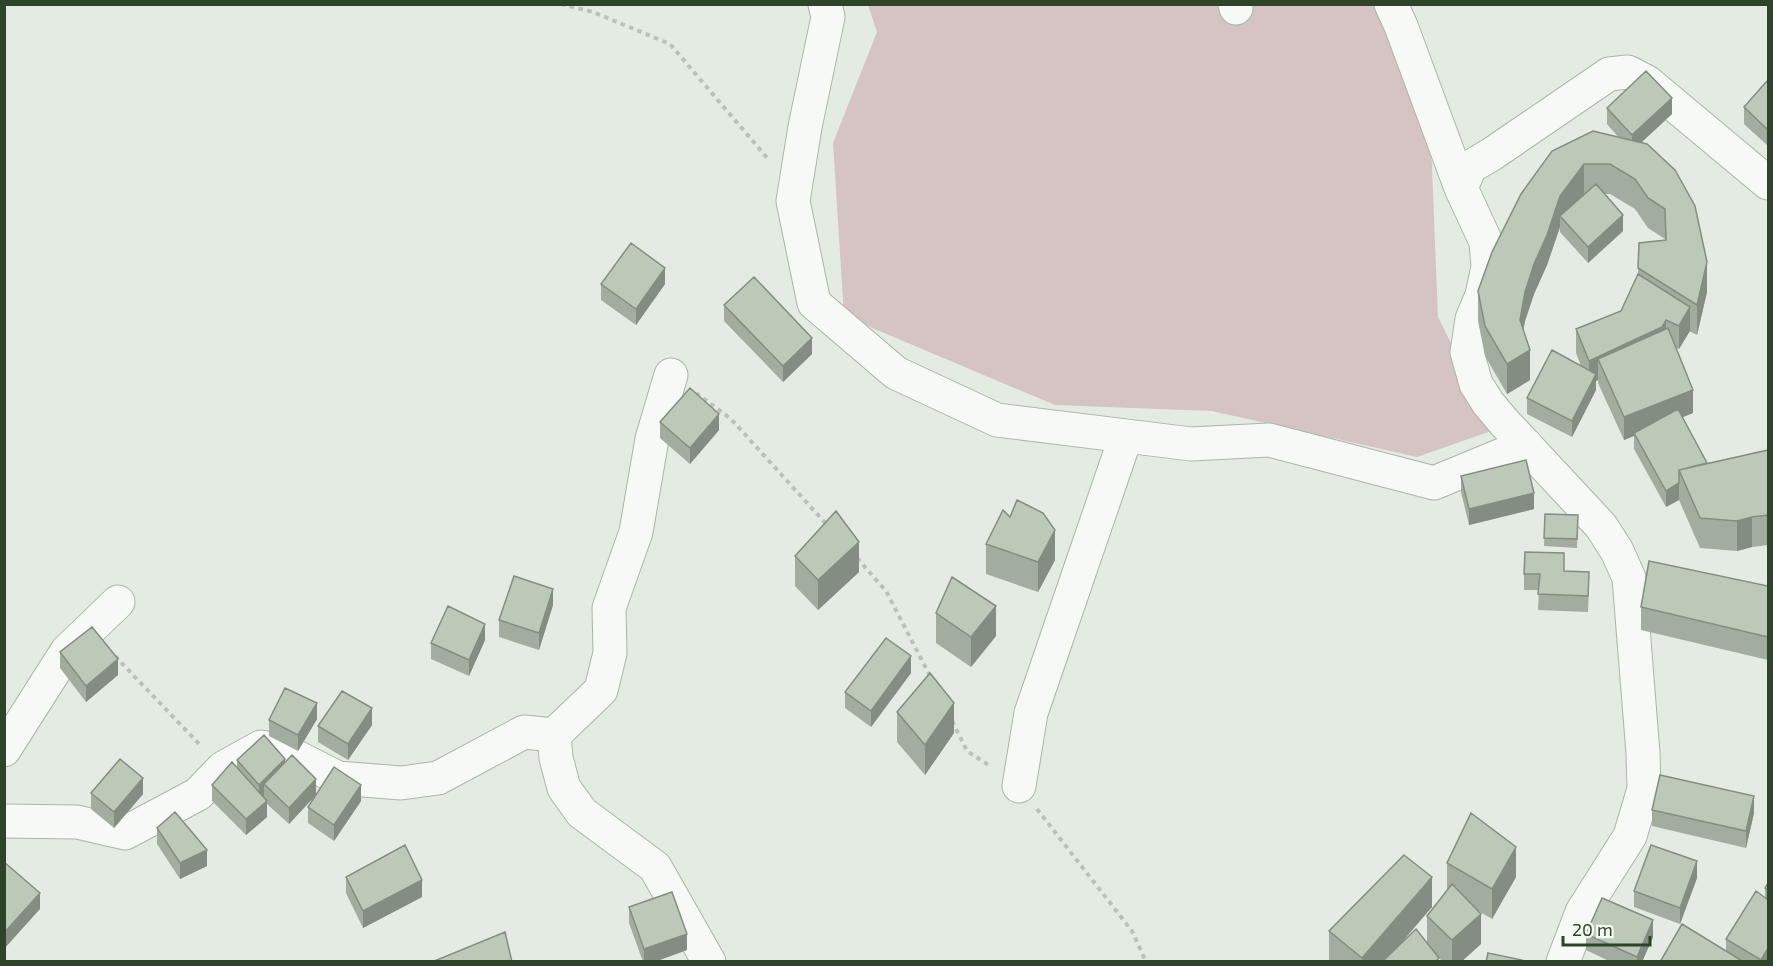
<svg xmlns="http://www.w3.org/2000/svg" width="1773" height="966" font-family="'Exo 2',sans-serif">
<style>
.green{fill:#d6c3c4}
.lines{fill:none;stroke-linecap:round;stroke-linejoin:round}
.minor-casing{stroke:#aab6a7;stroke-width:35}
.path{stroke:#bac3b8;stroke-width:4;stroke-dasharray:4.5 4.5;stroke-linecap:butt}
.minor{stroke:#f6f9f5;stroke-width:33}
.wall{fill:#a2ad9f}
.shaded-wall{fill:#848d82}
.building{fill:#bcc9b9;stroke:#848d82;stroke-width:1.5}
</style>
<rect width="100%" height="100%" fill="#e4ebe2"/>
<path class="green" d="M868 5H1379L1430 119 1438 317 1494 430 1417 457 1212 411 1055 405 844 316 833 143 877 32Z"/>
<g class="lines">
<g class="minor-casing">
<path id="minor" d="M825 4 828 17 805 127 793 201 814 303 896 373 997 420 1191 444 1269 440 1434 483 1526 445
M1235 4 1236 8
M1391 4 1401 26 1461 188
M554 735 601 690 610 653 609 608 636 532 652 439 671 375
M4 750 67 651 118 602
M1019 786 1031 713 1126 436
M4 821 77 822 125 833 198 794 223 768 261 747 285 751 338 778 401 783 438 778 524 732 554 735 556 758 564 788 582 813 655 867 709 962
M1563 962 1582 912 1630 836 1644 789 1643 753 1629 578 1617 551 1601 526 1503 421 1488 403 1476 384 1467 352 1472 319 1482 295 1488 267 1486 242 1461 188 1470 167 1492 154 1609 74 1628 72 1647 82 1768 183"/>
</g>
<path class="path" d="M561 4 593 12 670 44 769 160
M696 393 731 419 828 526
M857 558 886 591 930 676
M115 656 201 746
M952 721 967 751 990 766
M1037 809 1132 931 1146 962"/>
<use href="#minor" class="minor"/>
</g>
<path class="wall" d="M1768 80V146L1744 124V107Z
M1607 108 1672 114 1641 143 1707 292 1697 335 1689 331 1679 349 1676 348 1693 413 1682 417 1707 463 1768 450V545L1752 547 1737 551 1700 548 1679 500 1666 507 1634 449V436L1624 440 1598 383V380L1596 381V390L1572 437 1527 414V398L1581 366 1576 353V329L1621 311 1638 274V268L1665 241V239L1648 228 1635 209 1610 194H1605L1623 231 1588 263 1560 232V227L1547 265 1534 294 1525 321 1523 331 1530 380 1507 394 1485 356 1478 321V291L1521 194 1619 138 1607 124Z
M601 284H665L636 325 601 300Z
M724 305 812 354 783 382 724 321Z
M660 422 719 430 690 464 660 438Z
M1461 476 1534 509 1469 525 1461 492Z
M1545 514 1578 515 1577 548 1544 546Z
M986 544 1055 560 1038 592 986 574Z
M795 556 859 572 818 610 795 586Z
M1564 571 1589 589 1588 612 1538 610 1539 590H1524V574Z
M1768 586V660L1641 630V607Z
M553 605 539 650 499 637V620Z
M936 613 996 636 971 667 936 643Z
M485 640 469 676 431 659V643Z
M60 652 118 675 86 702 60 668Z
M911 673 871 727 845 708V692Z
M897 712 954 733 925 775 897 742Z
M317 719 298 751 269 736V720Z
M372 725 348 760 318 742V726Z
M237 760 285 763 316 794 361 801 334 841 308 823V807L314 797 289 824 267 804V817L246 835 212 801V785L237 768Z
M91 793 143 794 114 828 91 809Z
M1652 810 1754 813 1746 848 1652 826Z
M157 828 207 866 180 879 157 844Z
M1447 863 1516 877 1492 919 1477 910 1481 944 1461 962H1443L1436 955 1439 962H1330L1329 961V931L1432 907 1398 945 1427 943V916L1447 891Z
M346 877 422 897 363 928 346 893Z
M1697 878 1680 924 1634 907V891Z
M1768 883V962H1660L1726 951V939L1765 898V888Z
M629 907 687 950 654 962H643L629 923Z
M1586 934 1653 937 1642 962H1611L1586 950Z"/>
<path class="shaded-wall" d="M1672 98V114L1632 151V135Z
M1584 164V194L1560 216V227L1547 265 1534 294 1525 321 1520 349V320L1525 292 1534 264 1560 196Z
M1623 215V231L1588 263V247Z
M1707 262V292L1697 335V305Z
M665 268V284L636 325V309Z
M1690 307V331L1679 349V326Z
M1666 320V344L1598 359V380L1596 381V390L1572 437V421L1589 384V361Z
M812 338V354L783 382V366Z
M1530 350V380L1507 394V364Z
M1693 390V413L1636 436 1634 433V436L1624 440V417Z
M719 414V430L690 464V448Z
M1679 483V500L1666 507V491Z
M1534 493V509L1469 525V509Z
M1752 517V547L1737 551V521Z
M1055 530V560L1038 592V562Z
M859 542V572L818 610V580Z
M553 589V605L539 650V633Z
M996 606V636L971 667V637Z
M485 624V640L469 676V660Z
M911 656V673L871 727V711Z
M118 659V675L86 702V686Z
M317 703V719L298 751V735Z
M954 703V733L925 775V745Z
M372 708V725L348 760V744Z
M285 759V775L264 784V796L259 801V785Z
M143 778V794L114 828V812Z
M316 779V795L289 824V808Z
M361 785V801L334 841V825Z
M1754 796V813L1746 848V831Z
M267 801V817L246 835V819Z
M1516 847V877L1492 919V889Z
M207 850V866L180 879V863Z
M1697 861V878L1680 924V908Z
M1432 877V907L1385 962H1362V958Z
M422 880V897L363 928V911Z
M40 893V909L4 949V933Z
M1481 914V944L1461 962H1452V940Z
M1653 920V937L1642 962H1637V957Z
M687 934V950L654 962H644V949Z
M1768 948V962H1761V960Z"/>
<path class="building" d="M1646 71 1672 98 1632 135 1607 108Z
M1768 80V130L1744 107Z
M1593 131 1647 144 1675 170 1695 206 1707 262 1697 305 1638 268 1639 243 1666 240 1665 209 1648 198 1635 179 1610 164H1584L1560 196 1547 235 1534 264 1525 292 1520 320 1530 350 1507 364 1485 326 1478 291 1492 252 1521 194 1552 151Z
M1596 184 1623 215 1588 247 1560 216Z
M631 243 665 268 636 309 601 284Z
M1638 274 1690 307 1679 326 1666 320 1662 327 1589 361 1576 329 1621 311Z
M754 277 812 338 783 366 724 305Z
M1668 328 1693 390 1624 417 1598 359Z
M1552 350 1596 374 1572 421 1527 398Z
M690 388 719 414 690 448 660 422Z
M1678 409 1707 463 1679 470V483L1666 491 1634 433Z
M1768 450V515L1752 517 1737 521 1700 518 1679 470Z
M1526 460 1534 493 1469 509 1461 476Z
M1017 500 1043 513 1055 530 1038 562 986 544 1003 510 1010 517Z
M836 511 859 542 818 580 795 556Z
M1545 514 1578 515 1577 539 1544 538Z
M1525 552 1564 553V571L1589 572 1588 596 1538 594 1540 574H1524Z
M1649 561 1768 586V637L1641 607Z
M514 576 553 589 539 633 499 620Z
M952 577 996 606 971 637 936 613Z
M448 606 485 624 469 660 431 643Z
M92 627 118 659 86 686 60 652Z
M886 638 911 656 871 711 845 692Z
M930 673 954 703 925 745 897 712Z
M285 688 317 703 298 735 269 720Z
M342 691 372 708 348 744 318 726Z
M264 735 285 759 259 785 237 760Z
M292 755 316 779 289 808 264 784Z
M120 759 143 778 114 812 91 793Z
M232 762 267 801 246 819 212 785Z
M334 767 361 785 334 825 308 807Z
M1660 775 1754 796 1746 831 1652 810Z
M175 812 207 850 180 863 157 828Z
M1471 813 1516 847 1492 889 1447 863Z
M405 845 422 880 363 911 346 877Z
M1651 845 1697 861 1680 908 1634 891Z
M1404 855 1432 877 1362 958 1329 931Z
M4 862 40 893 4 933Z
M1768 883V890L1765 888Z
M1452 884 1481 914 1452 940 1427 916Z
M1756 891 1768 900V948L1761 960 1726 939Z
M672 892 687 934 644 949 629 907Z
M1602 898 1653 920 1637 957 1586 934Z
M1682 924 1744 962H1660Z
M1416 929 1439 958 1435 962H1382Z
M505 932 512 962H432Z
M1488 953 1522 960V962H1486Z"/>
<rect width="1773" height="966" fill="none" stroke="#2e4429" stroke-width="12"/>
<path d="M1563 936v9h87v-9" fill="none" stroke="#2e4429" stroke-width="3"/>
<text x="1572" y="936" font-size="18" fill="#2e4429" stroke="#f4f8f2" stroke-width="4.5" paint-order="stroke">20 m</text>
</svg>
